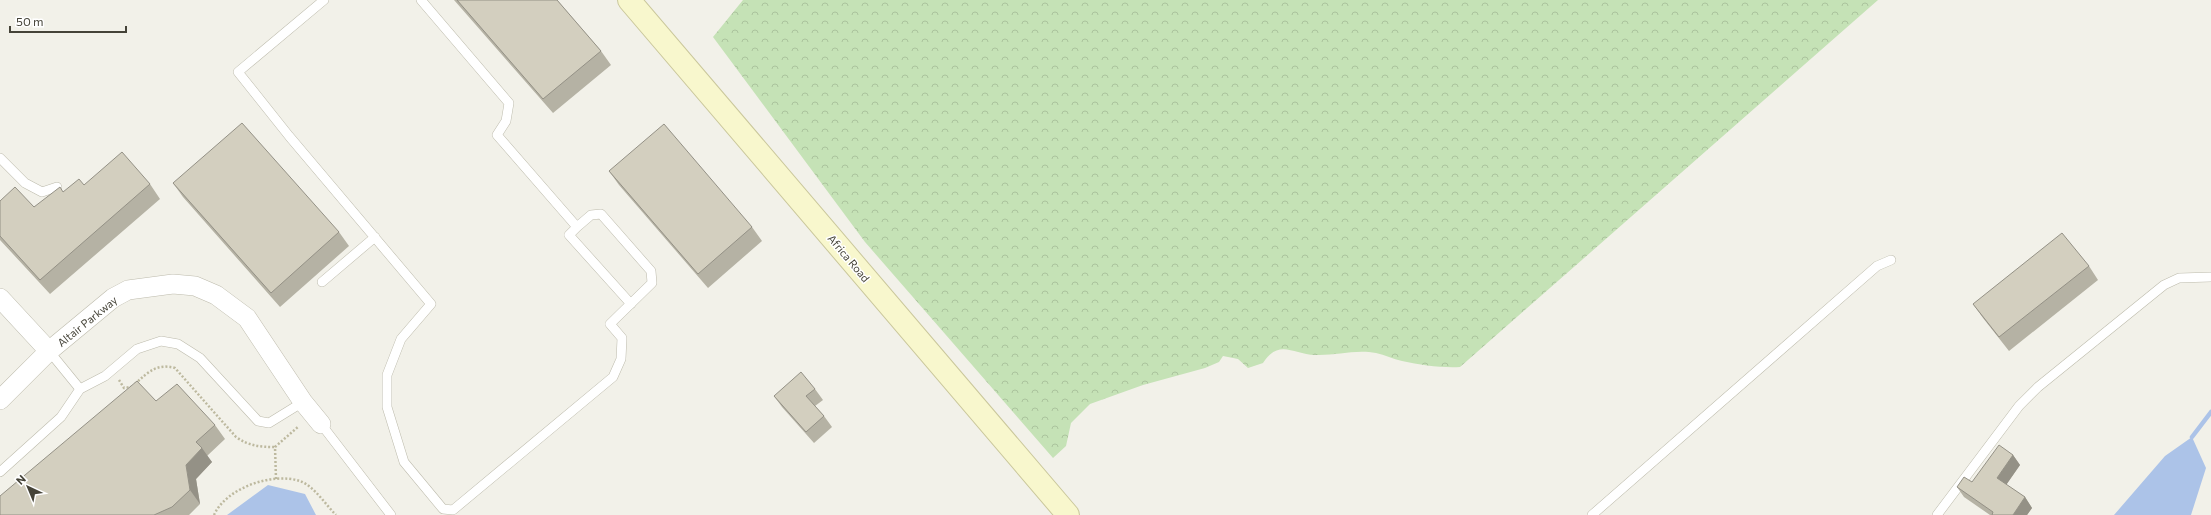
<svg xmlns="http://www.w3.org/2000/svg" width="2211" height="515" font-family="Commissioner,sans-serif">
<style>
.forest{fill:url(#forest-crowns)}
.water{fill:#acc3e8}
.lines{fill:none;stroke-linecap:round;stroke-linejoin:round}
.stream{stroke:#acc3e8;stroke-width:4.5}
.lane-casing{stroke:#bdbbac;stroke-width:10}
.street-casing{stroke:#bdbbac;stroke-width:20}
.secondary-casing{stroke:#cac79b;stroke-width:24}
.path{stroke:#bdb99f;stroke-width:2.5;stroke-dasharray:2 2;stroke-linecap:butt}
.lane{stroke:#fff;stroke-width:9}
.street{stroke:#fff;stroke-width:19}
.secondary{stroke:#f8f7cd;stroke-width:22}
.wall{fill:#b5b2a4}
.shaded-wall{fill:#949186}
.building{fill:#d3cfbf;stroke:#949186}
.labels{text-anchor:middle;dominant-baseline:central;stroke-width:3;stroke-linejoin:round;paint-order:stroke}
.street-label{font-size:11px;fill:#454338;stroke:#fff}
</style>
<defs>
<pattern id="forest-crowns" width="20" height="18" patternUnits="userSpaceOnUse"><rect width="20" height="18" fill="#c5e2b6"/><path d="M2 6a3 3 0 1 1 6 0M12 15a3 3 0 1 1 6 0" fill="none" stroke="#abc39d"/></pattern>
</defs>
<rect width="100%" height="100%" fill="#f2f1e9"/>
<path class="forest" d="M743 0H1878L1460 367C1441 368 1421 365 1402 361 1393 359 1385 355 1376 353 1355 349 1335 356 1315 355 1294 355 1279 338 1263 363L1248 368 1238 359 1223 356 1219 362 1205 368 1143 385 1090 404 1071 423 1066 446 1053 458 865 242 713 37Z"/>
<path class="water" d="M2192 437 2206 468 2191 515H2114L2165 456Z
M268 485 305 494 316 515H227Z"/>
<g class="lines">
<path class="stream" d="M2192 437 2211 412"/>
<g class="lane-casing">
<path id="lane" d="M324 0 238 72 289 136 431 304 401 339 387 375V407L404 462 443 509 453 510 613 377 621 359 622 338 610 324 652 283 651 271 601 214 591 215 577 227 497 135 506 121 509 103 421 0
M0 158 25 183 42 192 57 187
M577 227 569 235 631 304
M322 282 375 237
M80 389 105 376 137 349 161 341 178 344 200 358 258 421 269 423 303 402
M321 424 391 515
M0 472 61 417 80 389 49 351
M1592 515 1877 266 1891 260
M1937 515 2019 406 2038 387 2164 285 2179 278 2211 277"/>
</g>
<g class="street-casing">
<path id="street" d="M0 298 49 351
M0 400 49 351 113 298 128 290 173 284 195 286 216 295 247 318 303 402 321 424"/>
</g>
<g class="secondary-casing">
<path id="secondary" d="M629 0 1068 515"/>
</g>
<path class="path" d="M119 380 124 388 131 387
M135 384C148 372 157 363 175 368L236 437C249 446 260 447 275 447
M276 479 275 447 299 426
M214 515C226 488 272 472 300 481 315 487 325 504 336 515"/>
<use href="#lane" class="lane"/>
<use href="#street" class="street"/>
<use href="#secondary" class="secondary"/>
</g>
<path class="wall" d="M454 0H557L601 51 611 65 553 113Z
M609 171 752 227 762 241 708 288 619 185Z
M173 183 339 232 349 246 280 307 183 197Z
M150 184 160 199 50 294 0 240V201L34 207 63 192 84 185Z
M2089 266 2098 280 2009 351 1983 318 1973 304Z
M815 389 823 400 815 406 824 416 832 427 814 443 782 407 774 396Z
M156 401 215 425 225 439 207 456 212 462 196 479 200 504 189 515H0Z
M2013 455 2020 465 2006 485 2025 497 2032 508 2027 515H1990L1964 497 1957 487 1972 482Z"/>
<path class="shaded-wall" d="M202 448 212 462 196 479 200 504 190 490 186 465Z
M2013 455 2020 465 2004 488 1997 478Z
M2025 497 2032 508 2027 515H2013Z"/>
<path class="building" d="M457 0H557L601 51 543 99Z
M242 123 339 232 271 293 173 183Z
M664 124 752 227 698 274 609 171Z
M122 152 150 184 40 280 0 236V201L15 187 34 207 60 187 63 192 79 179 84 185Z
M2062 233 2089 266 1999 337 1973 304Z
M801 372 815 389 806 396 824 416 806 432 774 396Z
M137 381 156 401 177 384 215 425 196 442 202 448 186 465 190 490 172 507 154 515H0V496Z
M1999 445 2013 455 1997 478 2025 497 2013 515H1992L1993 512 1957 487 1964 477 1972 482Z"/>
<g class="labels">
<g class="street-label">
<text transform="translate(849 258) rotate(50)">Africa Road</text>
<text transform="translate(87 321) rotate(-39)">Altair Parkway</text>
</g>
</g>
<g transform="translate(28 487) rotate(316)" stroke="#ffffff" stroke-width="3" paint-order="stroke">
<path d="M0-3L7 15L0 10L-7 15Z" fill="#454338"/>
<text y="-6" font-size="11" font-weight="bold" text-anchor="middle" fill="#454338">N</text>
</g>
<path d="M10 26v6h116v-6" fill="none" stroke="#454338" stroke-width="2"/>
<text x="16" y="26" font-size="12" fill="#454338" stroke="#ffffff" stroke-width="3" paint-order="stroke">50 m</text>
</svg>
